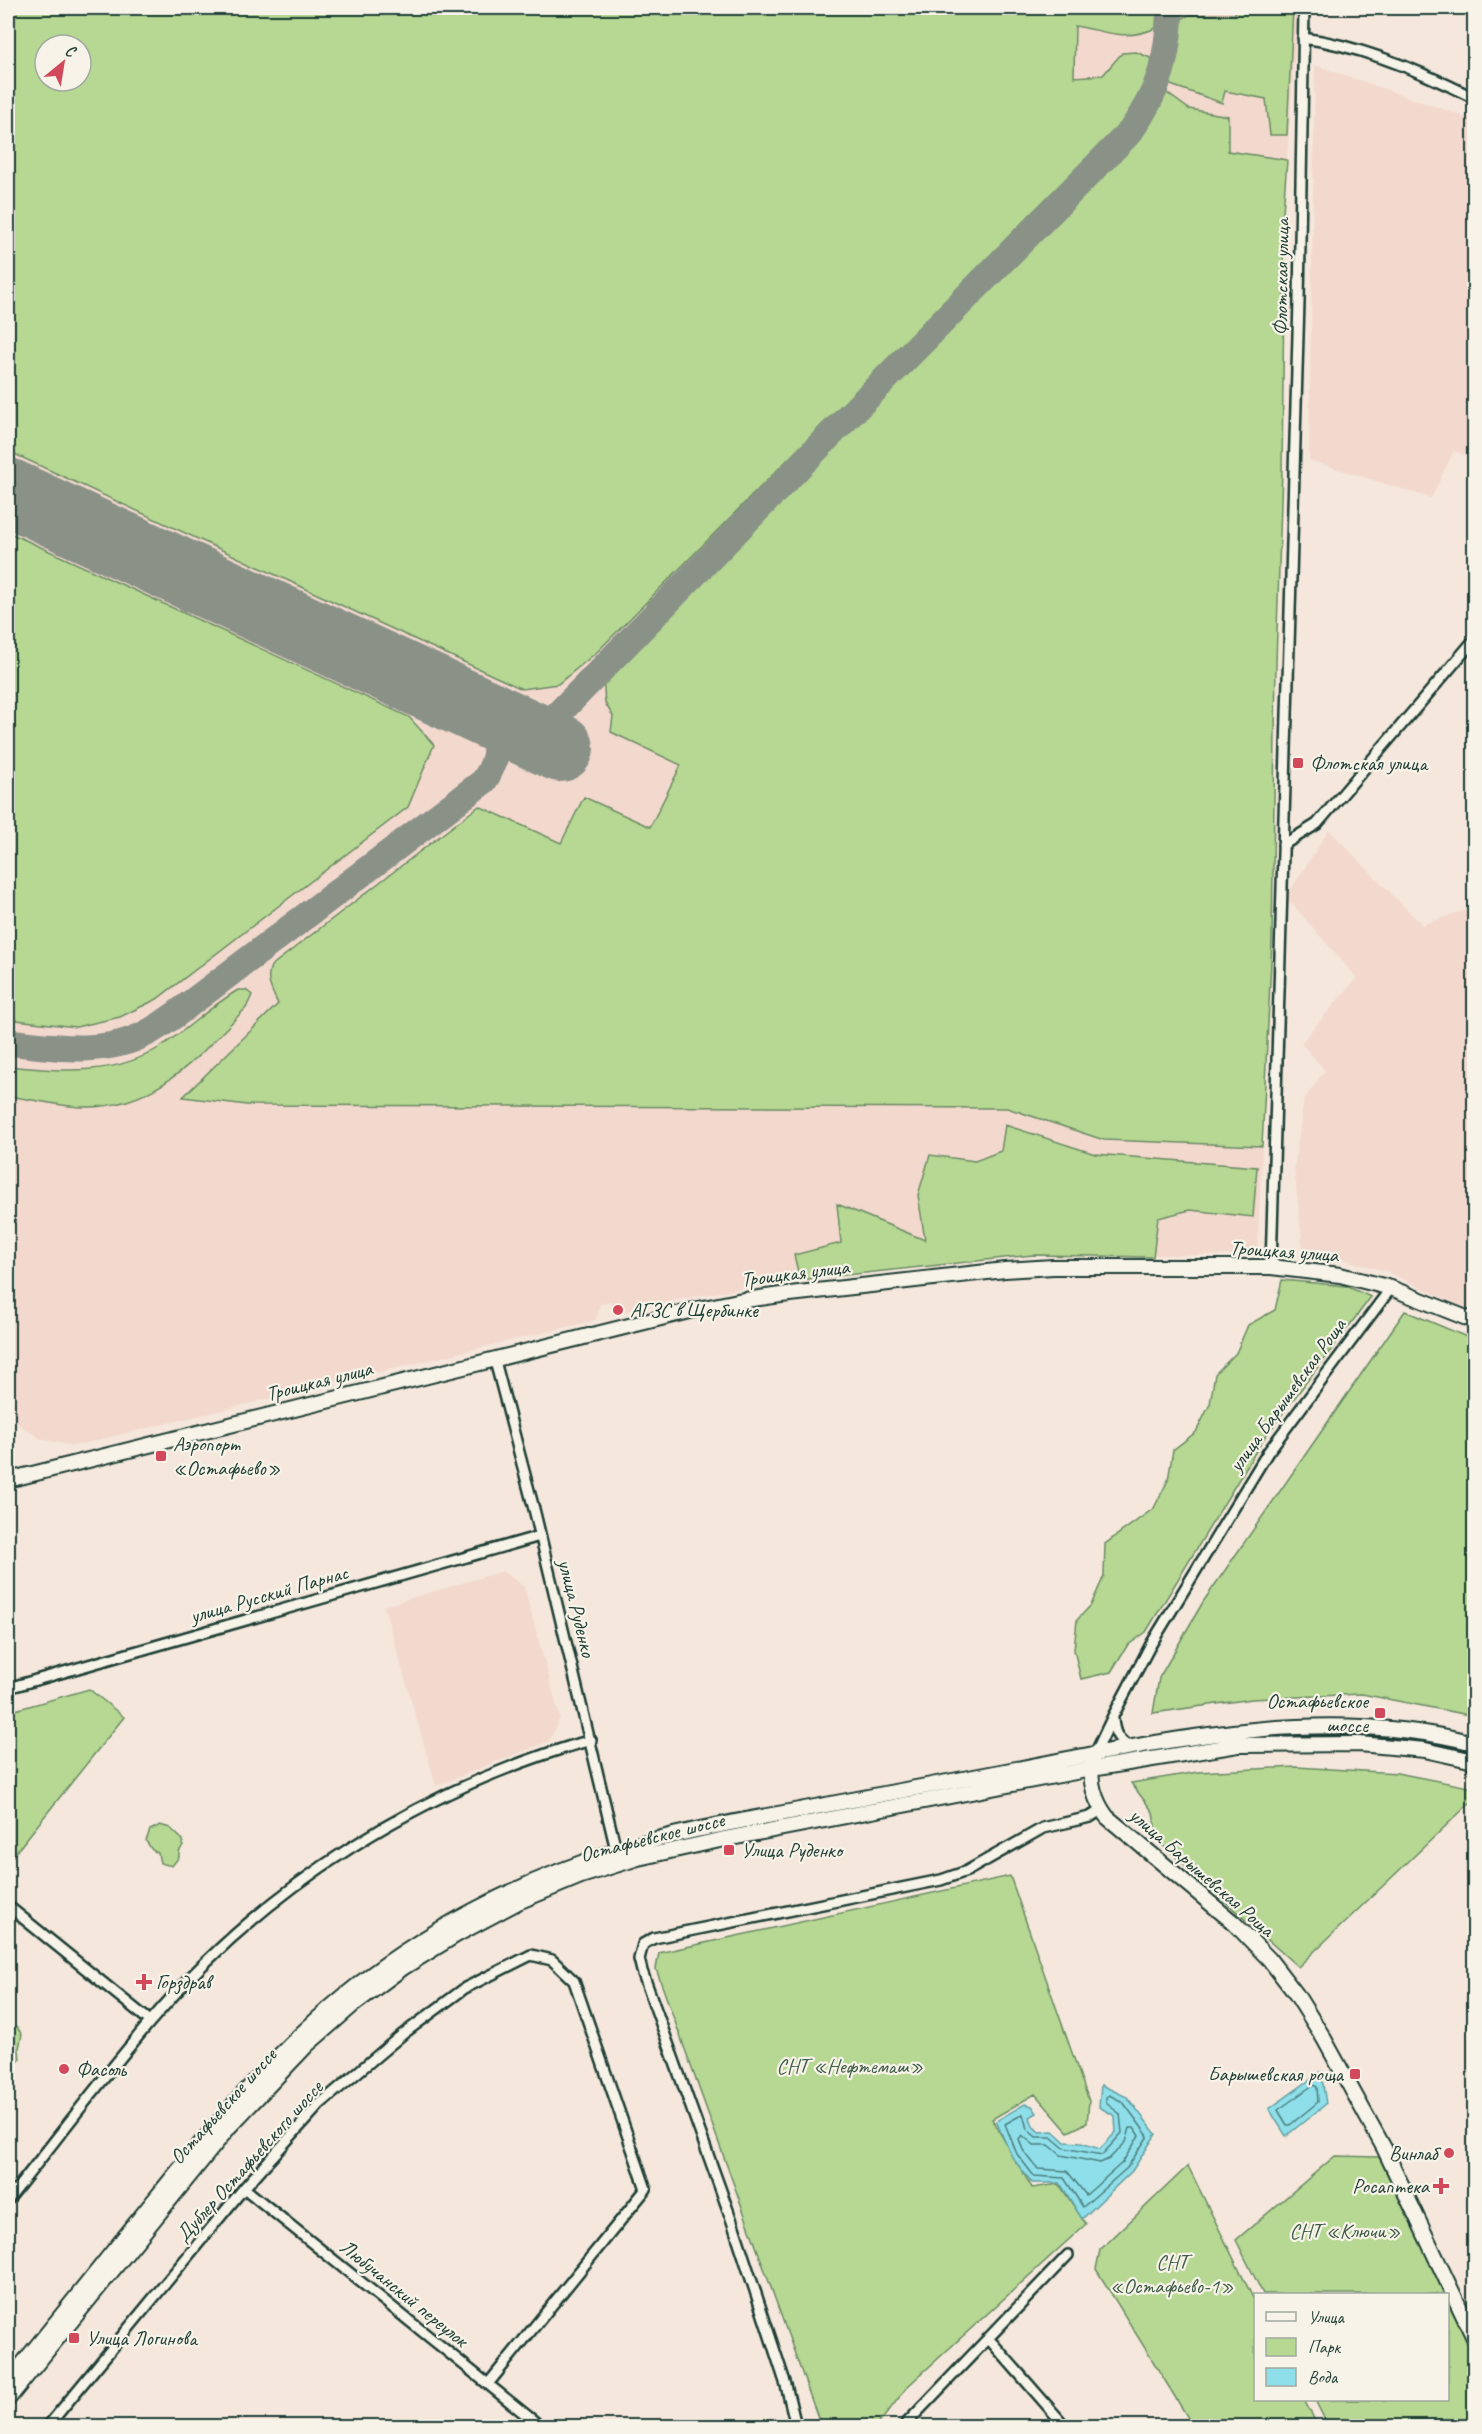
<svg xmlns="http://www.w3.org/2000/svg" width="1482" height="2434" font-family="Caveat,sans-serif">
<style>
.built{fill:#f3d8cd;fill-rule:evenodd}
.green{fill:#b6d893;stroke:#6a8a64;stroke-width:1.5;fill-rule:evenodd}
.water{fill:#8fdfeb;stroke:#629ea2;stroke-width:1.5}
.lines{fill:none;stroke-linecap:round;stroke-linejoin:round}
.shore{stroke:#4c7e7d;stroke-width:1.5}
.taxiway{stroke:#8a9288;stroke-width:27}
.runway{stroke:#8a9288;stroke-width:68}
.street-casing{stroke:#1f3d34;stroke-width:14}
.secondary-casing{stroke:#1f3d34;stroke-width:18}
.street{stroke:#f7f3e8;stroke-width:9}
.secondary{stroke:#f7f3e8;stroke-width:14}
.poi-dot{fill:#d1495b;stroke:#f7f3e8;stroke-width:2}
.labels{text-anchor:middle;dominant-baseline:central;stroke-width:4.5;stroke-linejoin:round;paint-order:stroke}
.street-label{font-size:21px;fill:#1f3d34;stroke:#f7f3e8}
.poi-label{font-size:21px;fill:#1f3d34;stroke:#f7f3e8;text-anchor:start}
.park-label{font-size:21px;fill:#3d5c47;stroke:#f7f3e8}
</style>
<rect width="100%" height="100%" fill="#f5e7dc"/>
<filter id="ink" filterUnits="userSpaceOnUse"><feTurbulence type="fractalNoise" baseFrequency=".0167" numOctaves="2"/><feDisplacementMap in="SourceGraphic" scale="12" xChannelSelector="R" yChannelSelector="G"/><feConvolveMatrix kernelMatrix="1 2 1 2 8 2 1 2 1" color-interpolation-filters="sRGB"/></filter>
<g filter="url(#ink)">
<path class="built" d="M8 8H1298L1282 225 1284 288 1282 470 1276 663 1272 941 1257 1255H1033L775 1282 672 1301 617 1314 610 1302 600 1304 596 1320 73 1446 41 1439 8 1417ZM45 45H81V81H45Z
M1315 65 1474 120V459L1454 451 1431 498 1309 460Z
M1329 830 1422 925 1474 907V1312L1385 1271 1303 1248 1294 1168 1304 1100 1325 1070 1301 1043 1357 978 1286 897Z
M503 1571 524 1587 560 1718 549 1741 436 1786 384 1606Z"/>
<path class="green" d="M8 8H1157L1156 28C1124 42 1107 31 1075 26L1074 77 1103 75 1122 53 1136 52 1153 59 1142 89 1123 121 597 652 558 684 522 689 8 451ZM45 45H81V81H45Z
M1236 8H1293L1287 135H1270L1266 99 1225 91 1222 103 1165 83 1177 21 1189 15 1235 14Z
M1164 91 1189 109 1228 116V151L1287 160 1282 225 1284 288 1282 470 1276 663 1272 941 1262 1146 1104 1140 1007 1108 247 1105 183 1097 278 1004C272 991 265 980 271 966L479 806 561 843 584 797 650 827 681 765 611 732 613 716 605 703 603 676 1109 163 1135 135Z
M8 532 409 717 434 745 408 807 157 999 120 1017 76 1027 8 1019Z
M238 990H246L252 995 246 1008C198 1056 156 1110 81 1107 57 1106 31 1099 8 1096V1066C60 1071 117 1077 163 1045 189 1028 211 1006 238 990Z
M1005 1125 1095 1154 1257 1167 1253 1217 1190 1210 1158 1218 1153 1257 1033 1255 800 1280 794 1255 841 1243 837 1204 925 1240 918 1195 930 1155 975 1161 1001 1151Z
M1282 1280 1346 1286 1371 1297 1264 1438 1146 1632 1127 1646 1111 1672 1081 1679 1074 1650 1077 1620 1091 1605 1104 1576 1105 1544 1154 1508 1168 1480 1173 1450 1196 1432 1210 1404 1215 1374 1236 1353 1248 1325 1275 1310Z
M1405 1311 1474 1340V1716L1362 1694 1252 1699 1153 1713 1159 1678 1203 1602Z
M89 1689 124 1717 8 1862V1712Z
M1296 1767 1397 1773 1474 1788V1799L1298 1967 1157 1840 1153 1812 1131 1783 1198 1772Z
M160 1825 170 1828 183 1840V1845L179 1852V1857L172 1866 160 1863 158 1853 152 1850 146 1841 150 1830Z
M1010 1876 1089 2101 1087 2123 1068 2132 1035 2094 992 2119 1032 2188 1059 2184 1086 2224 908 2386 877 2426H821L656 1969 659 1953Z
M1471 2001H1474V2030L1467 2029Z
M9 2025 17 2027 22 2035 19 2048 20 2060 14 2064 8 2062V2026Z
M1335 2156 1379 2157 1445 2294H1263L1236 2240Z
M1188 2166 1255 2302 1256 2400H1304L1318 2426H1193L1096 2269 1100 2250Z
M1448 2300 1474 2356V2426H1328L1315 2400H1448Z"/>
<path class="water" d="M1321 2072 1326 2104 1286 2136 1269 2109Z
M1101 2085 1127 2097 1156 2134 1132 2171 1082 2219 1060 2183H1032L1012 2157 996 2121 1025 2104 1032 2106 1037 2113 1030 2117 1033 2126 1039 2132 1053 2131 1065 2142 1081 2143 1100 2149 1116 2132 1115 2116 1099 2107Z"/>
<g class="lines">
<path class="shore" d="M1313 2085 1317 2087 1318 2102 1290 2125H1287L1278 2110Z
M1109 2095 1123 2102 1148 2136 1127 2168 1083 2207 1064 2178 1034 2176 1017 2154 1005 2124 1023 2114 1027 2129 1036 2137H1051L1064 2148 1102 2155 1122 2133 1120 2114 1106 2103V2097Z
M1130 2128H1134L1139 2136 1122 2163 1086 2195 1067 2171 1038 2169 1023 2150 1019 2139 1022 2135 1034 2145H1049L1061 2155 1100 2163 1109 2159 1126 2142Z"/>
<path class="taxiway" d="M524 731 548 722 557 715 838 427 1130 132C1160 90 1168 59 1170 8
M8 1042C53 1047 105 1056 147 1033 157 1028 166 1021 175 1015L484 781C503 752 499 732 476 708"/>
<path class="runway" d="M8 492 560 748"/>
<g class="street-casing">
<path id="street" d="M1303 38C1362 46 1421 71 1474 98
M1283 845 1317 824 1474 640
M1271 1267 1299 301 1304 8
M495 1361 535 1513 617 1854
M8 1688 540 1536
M1113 1719C1114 1734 1118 1739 1130 1748
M1095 1754 1113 1716 1150 1646 1268 1452 1391 1288
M8 1906 150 2021
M244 2188 540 2426
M8 2200C55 2141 101 2080 150 2022 264 1887 421 1788 591 1740
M988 2338 1065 2426
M48 2426 244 2188 320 2104 403 2034 465 1988 531 1955 552 1960 574 1981 646 2189 488 2384
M796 2426 786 2385 733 2224 642 1971 639 1959 643 1944 654 1938 941 1880 967 1871 1043 1828 1090 1817 1101 1810
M904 2426 1068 2255"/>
</g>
<g class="secondary-casing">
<path id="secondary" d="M8 1480 689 1311 738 1301 781 1295 1005 1270 1053 1267H1271L1340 1275 1391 1288 1474 1321
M1093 1763C1088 1781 1096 1803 1107 1817L1234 1923 1269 1959 1296 1994 1323 2037 1384 2148 1474 2338
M8 2382C56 2322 104 2262 152 2203 211 2130 270 2057 343 1997 422 1931 521 1881 619 1850 676 1832 735 1822 794 1811 866 1797 939 1784 1011 1770 1163 1741 1322 1704 1474 1743
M8 2399 229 2127 307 2045 353 2005 404 1967 456 1935 518 1902 581 1876 638 1858 720 1840 1091 1769 1238 1745 1359 1744 1425 1750 1474 1761"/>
</g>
<use href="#street" class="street"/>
<use href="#secondary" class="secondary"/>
</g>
</g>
<g class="poi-dot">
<rect x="1292" y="757" width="12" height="12" rx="3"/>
<circle cx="618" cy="1310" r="6"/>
<rect x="155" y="1450" width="12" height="12" rx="3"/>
<rect x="1374" y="1707" width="12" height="12" rx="3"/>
<rect x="723" y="1844" width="12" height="12" rx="3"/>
<path d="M141 1973h6v6h6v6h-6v6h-6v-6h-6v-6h6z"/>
<circle cx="64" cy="2069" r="6"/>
<rect x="1349" y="2068" width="12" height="12" rx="3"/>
<circle cx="1449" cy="2153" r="6"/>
<path d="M1438 2177h6v6h6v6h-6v6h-6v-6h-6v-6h6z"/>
<rect x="68" y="2332" width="12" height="12" rx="3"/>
</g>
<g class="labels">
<g class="street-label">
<text transform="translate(1281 277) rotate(-89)">Флотская улица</text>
<text transform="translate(1284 1251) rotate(4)">Троицкая улица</text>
<text transform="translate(795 1273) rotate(-7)">Троицкая улица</text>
<text transform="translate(319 1381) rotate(-14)">Троицкая улица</text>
<text transform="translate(1287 1395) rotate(-54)">улица Барышевская Роща</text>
<text transform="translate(269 1594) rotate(-16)">улица Русский Парнас</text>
<text transform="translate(577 1608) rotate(76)">улица Руденко</text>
<text transform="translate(652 1837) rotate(-14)">Остафьевское шоссе</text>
<text transform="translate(1202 1872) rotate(41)">улица Барышевская Роща</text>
<text transform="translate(223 2106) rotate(-48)">Остафьевское шоссе</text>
<text transform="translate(249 2161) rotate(-48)">Дублер Остафьевского шоссе</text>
<text transform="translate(404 2293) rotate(39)">Любучанский переулок</text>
</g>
<g class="poi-label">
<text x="1310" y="763">Флотская улица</text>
<text x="630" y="1310">АГЗС в Щербинке</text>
<text x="173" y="1444">Аэропорт<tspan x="173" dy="24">«Остафьево»</tspan></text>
<text x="1368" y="1701" text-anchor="end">Остафьевское<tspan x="1368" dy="24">шоссе</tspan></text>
<text x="741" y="1850">Улица Руденко</text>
<text x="156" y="1982">Горздрав</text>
<text x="76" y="2069">Фасоль</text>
<text x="1343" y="2074" text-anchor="end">Барышевская роща</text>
<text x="1437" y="2153" text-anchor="end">Винлаб</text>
<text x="1429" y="2186" text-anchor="end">Росаптека</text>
<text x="86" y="2338">Улица Логинова</text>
</g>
<g class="park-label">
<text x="850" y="2066">СНТ «Нефтемаш»</text>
<text x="1345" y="2231">СНТ «Ключи»</text>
<text x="1172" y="2262">СНТ<tspan x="1172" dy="24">«Остафьево-1»</tspan></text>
</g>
</g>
<rect width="1482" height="2434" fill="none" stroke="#f7f3e8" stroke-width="30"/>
<rect x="15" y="15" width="1452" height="2404" fill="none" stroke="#1f3d34" stroke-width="2" filter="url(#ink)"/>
<rect x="1254" y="2293" width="195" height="108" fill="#f7f3e8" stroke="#a1aaa0" stroke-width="1.5"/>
<rect x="1266" y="2312" width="30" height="9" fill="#f7f3e8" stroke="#a1aaa0" stroke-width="1.5"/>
<text x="1308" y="2323" font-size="18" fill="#1f3d34">Улица</text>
<rect x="1266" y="2338" width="30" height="18" fill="#b6d893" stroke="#a1aaa0" stroke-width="1.5"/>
<text x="1308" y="2353" font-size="18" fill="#1f3d34">Парк</text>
<rect x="1266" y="2368" width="30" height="18" fill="#8fdfeb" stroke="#a1aaa0" stroke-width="1.5"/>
<text x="1308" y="2383" font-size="18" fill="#1f3d34">Вода</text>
<g transform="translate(63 63) rotate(30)"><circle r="28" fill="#f7f3e8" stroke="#a1aaa0" stroke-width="1.5"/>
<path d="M0-4.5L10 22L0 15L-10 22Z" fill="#d1495b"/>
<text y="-9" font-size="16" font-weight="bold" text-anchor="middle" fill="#1f3d34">С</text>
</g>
</svg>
